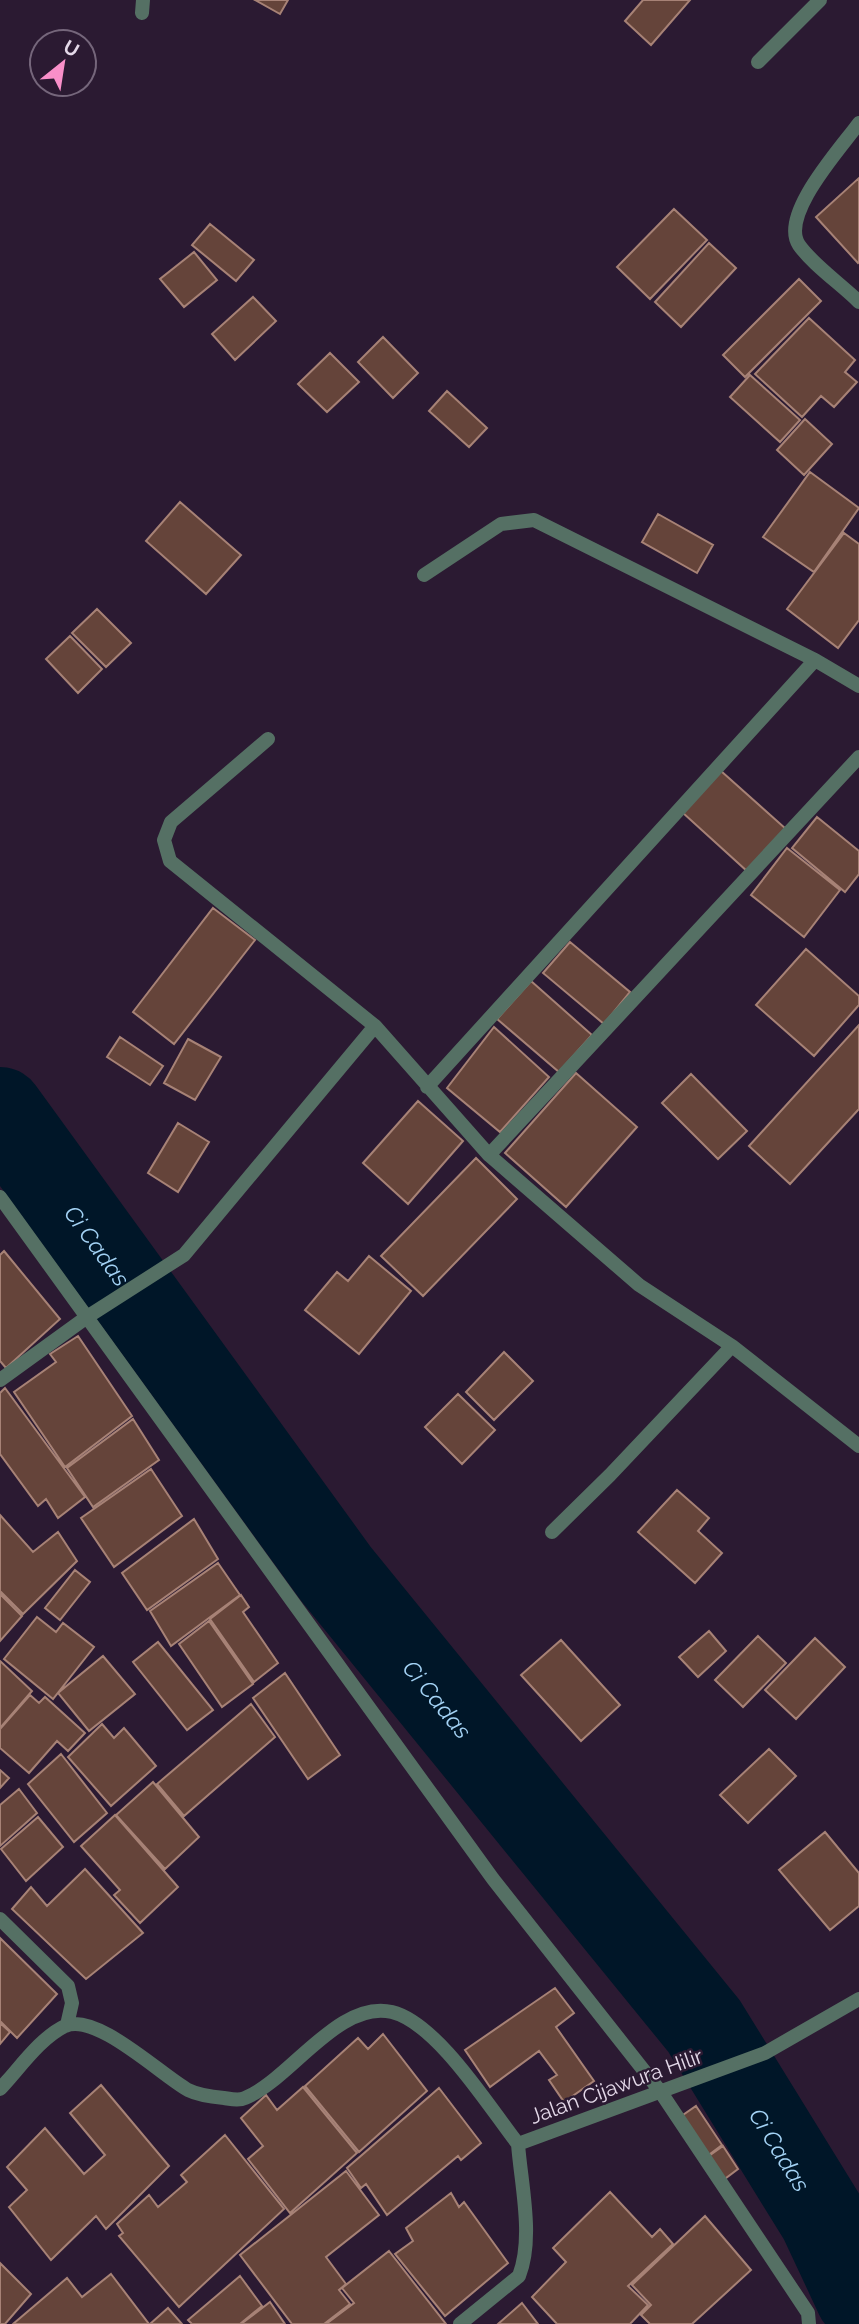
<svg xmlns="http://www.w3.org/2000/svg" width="859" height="2324" font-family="Raleway,sans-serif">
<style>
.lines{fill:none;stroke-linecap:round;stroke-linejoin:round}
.river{stroke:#001628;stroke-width:88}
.building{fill:#65443a;stroke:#a78276;stroke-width:2}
.street{stroke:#557064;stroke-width:14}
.labels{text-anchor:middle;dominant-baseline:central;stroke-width:5;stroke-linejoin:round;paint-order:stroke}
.street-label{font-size:21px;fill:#e4d9e9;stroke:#2b1a32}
.water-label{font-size:23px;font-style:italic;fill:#a3d2f4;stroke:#2b1a32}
</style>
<rect width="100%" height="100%" fill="#2b1a32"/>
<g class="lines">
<path class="river" id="s1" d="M0 1111 336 1574 704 2026 823 2219 859 2296"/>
</g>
<path class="building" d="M255 0H288L280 14Z
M643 0H690L651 45 625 21Z
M859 178V262L858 263 816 217Z
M674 209 707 240 650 299 617 267Z
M210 224 254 260 236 281 192 245Z
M709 243 736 268 681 327 655 302Z
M194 252 217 280 184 307 160 279Z
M799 279 821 301 745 377 723 355Z
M253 297 276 321 235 360 212 334Z
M809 318 855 360 845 372 857 382 834 407 821 396 802 417 755 374Z
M383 337 418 373 393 398 358 362Z
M330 353 359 382 327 412 298 384Z
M750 375 800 420 780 442 730 397Z
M447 391 487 428 469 447 429 411Z
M805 419 832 444 804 475 777 450Z
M810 472 859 508 814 572 763 537Z
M180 502 241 555 206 594 146 541Z
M658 514 713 545 697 573 642 542Z
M844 533 859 544V620L838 648 787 609Z
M97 609 131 643 106 667 72 633Z
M70 636 102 669 78 693 46 659Z
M721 771 786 829 748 872 683 813Z
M817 817 859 851V874L845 892 792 848Z
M787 848 840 890 804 937 751 895Z
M213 908 255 940 174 1044 133 1012Z
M570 942 630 992 604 1024 543 973Z
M806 949 859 996V1005L814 1056 756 1005Z
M531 981 592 1035 559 1072 497 1019Z
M859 1025V1109L790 1184 749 1146Z
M494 1027 549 1077 500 1132 447 1088Z
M120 1037 163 1066 150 1085 107 1057Z
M188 1039 221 1057 195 1100 164 1083Z
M576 1073 637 1127 566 1207 505 1153Z
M691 1074 747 1131 718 1159 662 1103Z
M418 1101 463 1141 408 1204 363 1163Z
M178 1123 209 1142 178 1192 148 1173Z
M476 1158 517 1199 423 1296 381 1256Z
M4 1251 60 1319 6 1368 0 1361V1255Z
M369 1256 411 1291 359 1354 305 1310 337 1272 348 1281Z
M78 1336 132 1416 65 1467 14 1392 56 1362 50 1354Z
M504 1352 533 1381 494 1420 466 1392Z
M5 1388 85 1497 58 1518 46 1499 38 1506 0 1454V1393Z
M458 1394 495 1430 462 1464 425 1427Z
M133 1419 159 1460 93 1507 67 1468Z
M151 1469 182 1516 114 1567 81 1518Z
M677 1490 709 1518 698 1531 722 1553 695 1583 638 1532Z
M0 1515 33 1552 58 1532 77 1561 23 1614 0 1591Z
M194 1519 218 1559 147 1610 122 1573Z
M218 1563 240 1595 171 1646 150 1611Z
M75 1570 90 1582 60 1620 45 1608Z
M0 1594 22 1616 0 1641Z
M241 1595 249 1607 243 1612 278 1663 254 1682 210 1619Z
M37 1617 56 1632 63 1623 94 1647 53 1699 4 1659Z
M209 1621 253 1684 222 1707 179 1644Z
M709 1631 726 1651 698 1677 679 1657Z
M758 1636 786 1663 743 1707 715 1680Z
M815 1638 845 1667 796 1719 765 1690Z
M561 1640 620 1705 581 1741 521 1675Z
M158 1642 213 1710 187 1730 133 1662Z
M103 1656 135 1694 89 1731 58 1693Z
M0 1661 32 1691 0 1728Z
M285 1673 340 1755 308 1779 253 1698Z
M30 1695 39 1703 45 1697 85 1733 68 1751 57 1741 29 1773 0 1748V1729Z
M251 1704 275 1737 184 1816 157 1784Z
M102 1724 114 1738 124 1728 156 1766 111 1806 68 1757Z
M769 1749 796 1776 748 1823 720 1795Z
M61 1754 107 1813 74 1842 28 1784Z
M0 1770 9 1778 0 1788Z
M153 1782 199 1837 165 1869 116 1815Z
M19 1789 37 1813 0 1846V1805Z
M115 1815 178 1887 140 1923 114 1895 120 1890 81 1846Z
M38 1817 63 1847 26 1881 1 1849Z
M825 1832 859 1873V1906L830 1930 779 1870Z
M85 1869 143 1933 86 1979 12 1909 31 1887 47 1906Z
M0 1938 57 1994 17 2038 0 2021Z
M555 1988 574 2013 556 2027 594 2081 564 2102 549 2080 557 2075 539 2051 490 2087 465 2050Z
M0 2023 10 2032 0 2044Z
M383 2034 427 2091 359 2152 305 2086 358 2038 368 2049Z
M101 2085 169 2166 106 2229 96 2216 51 2260 9 2207 27 2190 7 2167 45 2128 84 2174 105 2155 70 2113Z
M303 2087 357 2153 290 2213 248 2159 263 2146 241 2118 266 2095 277 2110Z
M439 2088 481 2143 461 2160 458 2156 387 2215 366 2184 361 2188 347 2168Z
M696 2106 722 2145 706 2157 680 2117Z
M225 2135 284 2209 179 2307 119 2236 123 2233 117 2224 149 2195 158 2207 187 2182 181 2175Z
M723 2146 738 2169 722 2181 706 2158Z
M346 2171 379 2215 326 2257 346 2284 339 2290 350 2304 324 2324H292L240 2255Z
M610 2192 652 2237 660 2229 673 2244 628 2286 648 2305 630 2324H557L532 2297 566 2262 553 2248Z
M451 2193 459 2207 464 2202 508 2263 445 2316 395 2254 413 2241 406 2228Z
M705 2216 751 2270 692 2324H650L641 2315 651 2305 632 2285Z
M389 2251 446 2324H326L354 2303 342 2288Z
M0 2263 31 2294 5 2324H0Z
M111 2274 149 2324H13L67 2278 82 2297Z
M240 2276 262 2306 240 2324H192L188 2320Z
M270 2302 285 2324H241Z
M522 2303 538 2324H498Z
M168 2308 182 2324H150Z"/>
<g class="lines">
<path class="street" d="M142 13 143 0
M758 62 820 0
M859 123C841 148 779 215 799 245 812 264 842 285 859 302
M424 575 501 524 534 520 815 660 427 1087
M815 660 859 686
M268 739 171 822 164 840 170 861 375 1026 489 1155 639 1285 732 1346 859 1446
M489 1155 859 757
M0 1197 493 1879 660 2091 808 2313 809 2324
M0 1380 87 1317 184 1255 375 1026
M552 1532 610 1475 732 1346
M0 1919 68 1986 72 2003 67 2025
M0 2089C19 2069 40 2038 65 2026 96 2012 161 2075 188 2090 198 2095 213 2097 224 2098 231 2099 239 2101 245 2098 290 2080 339 1999 392 2012 437 2023 489 2107 518 2144L765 2053 859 1999
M460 2324 519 2276C534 2238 521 2184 518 2144"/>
</g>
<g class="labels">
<g class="street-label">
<text transform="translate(616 2086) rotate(-20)">Jalan Cijawura Hilir</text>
</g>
<g class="water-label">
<text stroke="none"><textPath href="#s1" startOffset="166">Ci Cadas</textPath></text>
<text stroke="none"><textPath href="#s1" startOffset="733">Ci Cadas</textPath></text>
<text stroke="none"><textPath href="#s1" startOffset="1300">Ci Cadas</textPath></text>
</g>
</g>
<g transform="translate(63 63) rotate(30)"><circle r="33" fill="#2b1a32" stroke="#75667b" stroke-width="2"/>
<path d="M0-5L12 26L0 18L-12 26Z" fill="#f98fc9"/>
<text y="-10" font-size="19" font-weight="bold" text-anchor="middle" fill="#e4d9e9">U</text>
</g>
</svg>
